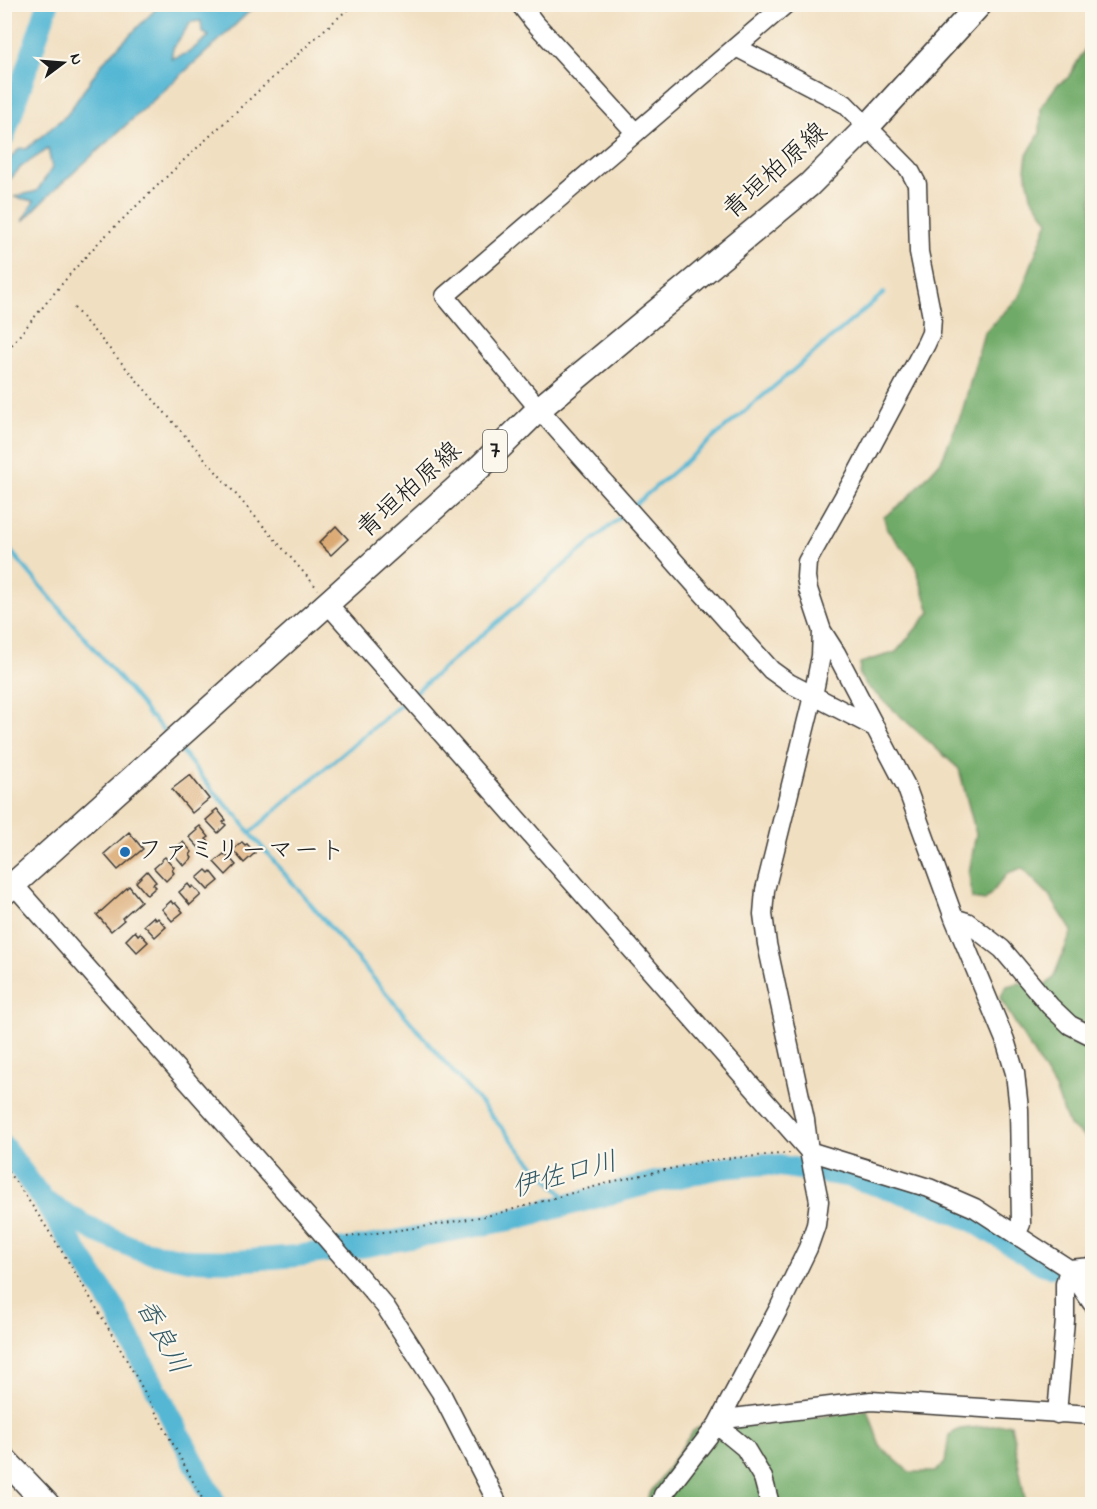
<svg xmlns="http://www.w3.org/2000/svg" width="1097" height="1509" font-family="'Indie Flower','Klee One',sans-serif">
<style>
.forest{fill:#70aa68;stroke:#466342;stroke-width:1.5}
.water{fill:#55b7d4;stroke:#386a78;stroke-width:1.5;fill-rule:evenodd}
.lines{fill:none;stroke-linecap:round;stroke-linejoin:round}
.stream{stroke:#55b7d4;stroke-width:4}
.river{stroke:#55b7d4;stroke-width:22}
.building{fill:#daa770}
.minor-casing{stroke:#3c3935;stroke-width:21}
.major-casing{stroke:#3c3935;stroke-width:27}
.path{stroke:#3c3935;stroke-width:2;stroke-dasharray:1.5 4.5;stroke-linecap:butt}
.minor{stroke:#fff;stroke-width:18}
.major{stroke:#fff;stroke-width:24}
.poi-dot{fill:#1f6fb2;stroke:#fbf7ec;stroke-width:2}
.labels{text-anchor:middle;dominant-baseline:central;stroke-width:4.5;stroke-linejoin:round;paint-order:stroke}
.shield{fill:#fbf7ec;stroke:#5f5e5a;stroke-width:1.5}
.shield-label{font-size:24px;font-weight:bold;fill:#1c1c1c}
.street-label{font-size:26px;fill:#1c1c1c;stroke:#fbf7ec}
.poi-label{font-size:26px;fill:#1c1c1c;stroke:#fbf7ec;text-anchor:start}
.water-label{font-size:27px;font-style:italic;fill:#335a66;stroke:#fbf7ec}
</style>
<rect width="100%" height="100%" fill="#fbf7ec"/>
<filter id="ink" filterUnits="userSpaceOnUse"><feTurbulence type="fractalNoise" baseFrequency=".0167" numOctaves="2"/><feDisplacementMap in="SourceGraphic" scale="12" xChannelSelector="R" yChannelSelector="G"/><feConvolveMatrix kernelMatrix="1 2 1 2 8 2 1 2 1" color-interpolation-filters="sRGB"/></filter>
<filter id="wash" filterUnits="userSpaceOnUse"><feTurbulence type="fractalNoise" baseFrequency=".008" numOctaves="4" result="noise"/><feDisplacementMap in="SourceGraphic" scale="24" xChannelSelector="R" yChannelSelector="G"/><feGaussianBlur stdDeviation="1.35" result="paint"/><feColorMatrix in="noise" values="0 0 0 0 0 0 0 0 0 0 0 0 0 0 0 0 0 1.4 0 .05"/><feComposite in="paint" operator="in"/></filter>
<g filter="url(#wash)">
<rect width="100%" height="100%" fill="#f1dfc1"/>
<path class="forest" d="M1092 37V1142L1069 1126 1055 1089 1000 998 1007 986 1019 983 1044 987 1053 978 1072 931 1049 895 1022 868 1008 873 985 901 972 899 969 873 976 834 959 769 867 686 859 675 860 663 896 652 930 612 914 562 887 530 884 517 905 501 941 461 962 412 984 333 1019 297 1048 221 1031 196 1025 169 1027 155 1040 133 1041 107 1057 85 1068 78Z
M868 1410 880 1446 909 1472H935L945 1463 949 1435 960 1429 1011 1424 1026 1504H647L648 1496 693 1431 715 1417 753 1426Z"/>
<path class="water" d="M160 5H256L214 45 50 194 23 221 34 201 14 197 37 191 52 168 48 149 21 167 5 185V164L20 148 26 149 67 115 103 62ZM201 21 202 32 209 36 188 53 171 59 173 48 191 22Z"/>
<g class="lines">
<path class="stream" d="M632 507 884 293
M4 543 141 704 149 716 152 717 168 736
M413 694 624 514
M179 748 214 792 239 818 250 833 455 1074 480 1102 529 1160 572 1204
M250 833 292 796 405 701"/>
<path class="river" d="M4 137 48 4
M4 1147 44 1201 113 1306 216 1504
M44 1201 95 1231 139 1250 189 1260 237 1261 296 1256 367 1246 510 1220 655 1182 721 1168 766 1164 847 1176 924 1200 971 1220 1042 1264 1092 1276"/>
</g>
<g id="blocks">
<path class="building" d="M336 526 348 539 331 555 319 543Z
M190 775 209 799 192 813 172 789Z
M217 809 226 820 223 822 226 825 218 833 206 820 214 813 213 812Z
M200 826 209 837 206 839 209 842 201 850 189 837 197 830 196 829Z
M129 832 143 849 118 870 104 854Z
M183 842 192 852 190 855 192 858 184 866 173 853 180 846 179 845Z
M242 842 245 845 247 844 255 853 244 863 233 850Z
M224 854 227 857 228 856 236 865 226 875 214 862Z
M165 857 174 867 172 870 174 873 166 881 154 868 162 861 161 860Z
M206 870 209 873 211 871 219 881 208 890 197 878Z
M147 871 156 882 153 884 156 887 147 895 136 882Z
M188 884 191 888 193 886 201 895 190 905 179 892Z
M129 886 141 901 122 918 124 920 111 931 97 915Z
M171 901 173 904 175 903 183 912 172 921 162 909Z
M153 917 156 920 158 918 166 927 155 937 144 925Z
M135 931 138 935 140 933 148 942 137 952 126 940Z"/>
</g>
</g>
<g filter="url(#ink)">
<use href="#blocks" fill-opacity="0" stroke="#3c3935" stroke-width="1.5"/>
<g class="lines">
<g class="minor-casing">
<path id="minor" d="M520 4 534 22 635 132
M786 4 445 296 539 409 771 670 789 683 876 728
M327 603 809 1151 929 1188 975 1208 1069 1269 1092 1303
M822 631 836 653 906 786 954 918 1005 1040 1015 1073 1019 1109 1021 1224 1016 1235
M14 885 327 1239 385 1306 440 1391 498 1504
M954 918 967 922 1002 949 1050 1006 1070 1025 1092 1036
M1069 1269 1092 1267
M1057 1414 1065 1320V1284L1069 1269
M717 1425 733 1418 871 1401 1092 1415
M717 1425 745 1448 763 1478 770 1504
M660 1504 663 1495 717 1425 779 1308 808 1248 816 1225 819 1201 809 1151 805 1120 767 944 763 914 765 890 813 696 821 656 822 631 808 589 806 577 807 562 856 475 926 344 931 333 932 317 919 252 917 184 909 169 845 104 736 47"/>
</g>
<g class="major-casing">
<path id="major" d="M4 893 481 466 539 409 809 185 868 126 980 4
M4 1459 47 1504"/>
</g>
<path class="path" d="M74 308 318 589
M4 354 71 273 100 241 184 160 323 31 354 4
M4 1167C27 1196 46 1227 66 1258 116 1338 161 1421 205 1504
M347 1237 429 1226 496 1214 619 1180 711 1160 791 1153"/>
<use href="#minor" class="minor"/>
<use href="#major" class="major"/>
</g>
</g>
<circle class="poi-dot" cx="125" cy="852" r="6"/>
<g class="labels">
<rect class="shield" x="483" y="430" width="24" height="42" rx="4.5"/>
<g class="shield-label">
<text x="495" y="451">7</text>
</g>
<g class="street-label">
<text transform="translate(776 172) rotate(-42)">青垣柏原線</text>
<text transform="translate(410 491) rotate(-42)">青垣柏原線</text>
</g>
<g class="poi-label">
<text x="137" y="852">ファミリーマート</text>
</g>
<g class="water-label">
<text transform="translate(565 1176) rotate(-15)">伊佐口川</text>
<text transform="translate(161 1337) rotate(62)">香良川</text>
</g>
</g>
<rect width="1097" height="1509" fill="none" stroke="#fbf7ec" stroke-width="24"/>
<g transform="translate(63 63) rotate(74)" stroke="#fbf7ec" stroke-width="4.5" paint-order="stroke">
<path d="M0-4.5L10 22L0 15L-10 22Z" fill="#1c1c1c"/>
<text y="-9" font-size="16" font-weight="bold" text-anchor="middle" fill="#1c1c1c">N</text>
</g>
</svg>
